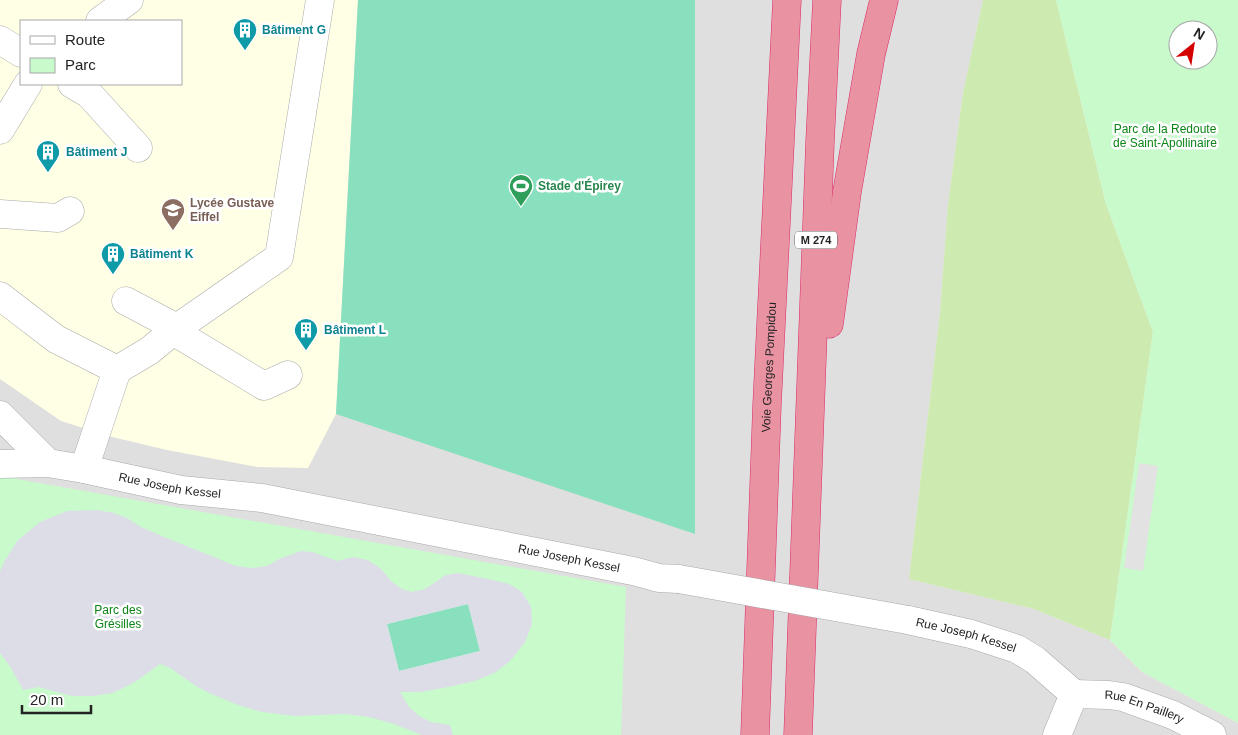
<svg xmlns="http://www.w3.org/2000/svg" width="1238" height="735" font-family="Helvetica,sans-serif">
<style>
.residential{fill:#e0dfdf;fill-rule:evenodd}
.education{fill:#ffffe5;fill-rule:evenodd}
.grass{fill:#cdebb0}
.park{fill:#c8facc;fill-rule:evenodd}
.pitch{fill:#88e0be}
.parking{fill:#e2e2e2}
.plaza{fill:#dddde8;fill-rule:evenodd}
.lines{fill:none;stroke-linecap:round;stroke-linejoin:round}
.minor-casing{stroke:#a9a9a9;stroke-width:29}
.highway-casing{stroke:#dc2a67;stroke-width:29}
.minor{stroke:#fff;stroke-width:28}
.highway{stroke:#e892a2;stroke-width:28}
.minor-bridge-casing{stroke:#a9a9a9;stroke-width:29;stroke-linecap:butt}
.minor-bridge{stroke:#fff;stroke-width:28}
.labels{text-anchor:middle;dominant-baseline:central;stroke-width:5;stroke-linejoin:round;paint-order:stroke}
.shield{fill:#fff;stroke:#646464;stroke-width:1}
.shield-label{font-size:11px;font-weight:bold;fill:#222}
.culture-label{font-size:12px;font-weight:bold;fill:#0d838f;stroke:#fff;text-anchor:start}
.park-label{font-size:12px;fill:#0c8416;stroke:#fff}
.leisure-label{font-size:12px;font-weight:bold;fill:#27864d;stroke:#fff;text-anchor:start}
.education-label{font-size:12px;font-weight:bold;fill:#785e54;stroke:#fff;text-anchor:start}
.street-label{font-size:12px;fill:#222;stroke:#fff}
</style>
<rect width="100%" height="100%" fill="#f2efe9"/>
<path class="residential" d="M0 0H983L963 93 948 205 940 312 909 579 1034 609 1110 640 1142 672 1238 723V735H0ZM21 21H181V84H21Z"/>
<path class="education" d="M0 0H358L336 414 308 468 258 467 167 450 108 436 61 421 0 379ZM21 21H181V84H21Z"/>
<path class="grass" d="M983 0H1056L1106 204 1153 332 1110 640 1034 609 909 579 940 312 948 205 963 93Z"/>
<path class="park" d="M1056 0H1238V723L1142 672 1110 640 1153 332 1106 204ZM1178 30H1208V60H1178Z
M0 476 626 587 621 735H0Z"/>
<path class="pitch" d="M358 0H695V534L336 414Z
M468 604 480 651 399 671 387 624Z"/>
<path class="parking" d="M1139 463 1158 466 1143 571 1124 568Z"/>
<path class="plaza" d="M97 510 114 513 127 518 141 527 162 536 236 566 251 568 267 566 279 559 301 551 312 552 337 561 353 557 368 560 381 569 392 582 402 589 412 592 425 589 446 575 458 573 493 580 509 584 522 592 531 607 532 624 525 642 510 661 496 672 475 681 443 688 420 692H400L409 707 419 716 431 722 450 725 453 735H422L394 724 369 717 345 714 295 716 262 712 238 705 209 693 196 686 170 668 160 664 135 682 113 693 92 696H72L38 687 23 690 11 668 0 653V571L5 560 18 540 40 522 67 511ZM468 604 480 651 399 671 387 624Z"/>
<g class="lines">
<g class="minor-casing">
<g id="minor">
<path d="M100 21 129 0"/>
<path d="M0 40 21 53"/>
<path d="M72 84 89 94 138 148"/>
<path d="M0 130 28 84"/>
<path d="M0 214 58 218 70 211"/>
<path d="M0 296 56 339 117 370 84 469"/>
<path d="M126 301 177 328 279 257 320 0"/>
<path d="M173 331 264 386 288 375"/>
<path d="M117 370 149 351 177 328"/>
<path d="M0 415 48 463"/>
<path id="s1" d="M0 464 48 463 84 469 181 490 262 498 633 571 659 578 679 579"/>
<path id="s2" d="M908 620 971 634 1017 649 1035 660 1074 694"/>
<path id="s3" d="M1074 694 1109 695 1123 697 1173 715 1212 735"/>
<path d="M1057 735 1074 694"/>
</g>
</g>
<g class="highway-casing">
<g id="highway">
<path d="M829 324 847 192 871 54 884 0"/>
<path id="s4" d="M755 735 767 405 787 0"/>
<path d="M798 735 820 142 827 0"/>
</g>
</g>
<use href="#minor" class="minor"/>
<use href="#highway" class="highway"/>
<g class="minor-bridge-casing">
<path id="minor-bridge" d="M679 579 908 620"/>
</g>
<use href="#minor-bridge" class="minor-bridge"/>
</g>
<defs>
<g id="building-pin" transform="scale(1.25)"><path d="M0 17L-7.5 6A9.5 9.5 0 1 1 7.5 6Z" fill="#0f9aa8" stroke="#fff"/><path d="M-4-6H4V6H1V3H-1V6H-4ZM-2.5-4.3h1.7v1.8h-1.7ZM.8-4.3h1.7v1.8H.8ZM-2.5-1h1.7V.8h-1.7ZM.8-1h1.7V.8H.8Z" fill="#fff"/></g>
<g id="stadium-pin" transform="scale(1.25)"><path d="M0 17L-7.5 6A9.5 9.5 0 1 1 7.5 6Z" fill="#2e9e5b" stroke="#fff"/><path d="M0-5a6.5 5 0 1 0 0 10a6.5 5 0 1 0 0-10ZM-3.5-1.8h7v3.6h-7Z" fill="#fff"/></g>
<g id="school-pin" transform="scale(1.25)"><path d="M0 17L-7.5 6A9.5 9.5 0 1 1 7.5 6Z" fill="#8d6e63" stroke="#fff"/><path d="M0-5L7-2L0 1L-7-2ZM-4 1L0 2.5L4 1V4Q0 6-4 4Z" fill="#fff"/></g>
</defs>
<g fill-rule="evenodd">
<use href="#building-pin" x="245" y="30"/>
<use href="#building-pin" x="48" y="152"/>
<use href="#stadium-pin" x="521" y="186"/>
<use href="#school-pin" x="173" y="210"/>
<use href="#building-pin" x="113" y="254"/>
<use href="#building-pin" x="306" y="330"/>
</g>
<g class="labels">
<rect class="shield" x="795" y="231.5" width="42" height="17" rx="4"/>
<g class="shield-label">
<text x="816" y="240">M 274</text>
</g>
<g class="culture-label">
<text x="262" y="30">Bâtiment G</text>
<text x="66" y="152">Bâtiment J</text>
<text x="130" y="254">Bâtiment K</text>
<text x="324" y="330">Bâtiment L</text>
</g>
<g class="park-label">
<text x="1165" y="129">Parc de la Redoute<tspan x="1165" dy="14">de Saint-Apollinaire</tspan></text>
<text x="118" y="610">Parc des<tspan x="118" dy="14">Grésilles</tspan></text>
</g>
<g class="leisure-label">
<text x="538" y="186">Stade d'Épirey</text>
</g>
<g class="education-label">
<text x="190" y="203">Lycée Gustave<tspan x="190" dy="14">Eiffel</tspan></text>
</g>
<g class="street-label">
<text stroke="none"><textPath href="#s4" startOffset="368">Voie Georges Pompidou</textPath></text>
<text stroke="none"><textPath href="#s1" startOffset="172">Rue Joseph Kessel</textPath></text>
<text stroke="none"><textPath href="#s1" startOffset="578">Rue Joseph Kessel</textPath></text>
<text stroke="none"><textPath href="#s2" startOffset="60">Rue Joseph Kessel</textPath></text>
<text stroke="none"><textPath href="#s3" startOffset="72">Rue En Paillery</textPath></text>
</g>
</g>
<rect x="20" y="20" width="162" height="65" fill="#ffffff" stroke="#a7a7a7"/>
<rect x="30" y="36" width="25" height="8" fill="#ffffff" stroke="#a7a7a7"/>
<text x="65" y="45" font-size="15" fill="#222222">Route</text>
<rect x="30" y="58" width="25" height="15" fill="#c8facc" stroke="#a7a7a7"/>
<text x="65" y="70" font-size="15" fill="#222222">Parc</text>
<g transform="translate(1193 45) rotate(30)"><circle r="24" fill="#ffffff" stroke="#a7a7a7"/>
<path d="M0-4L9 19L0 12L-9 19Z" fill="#d40000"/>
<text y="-8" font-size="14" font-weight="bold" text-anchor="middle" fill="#222222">N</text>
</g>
<path d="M22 705v8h69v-8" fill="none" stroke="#222222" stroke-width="2.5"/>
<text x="30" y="705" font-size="15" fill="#222222" stroke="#ffffff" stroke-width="4" paint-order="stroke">20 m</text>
</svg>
